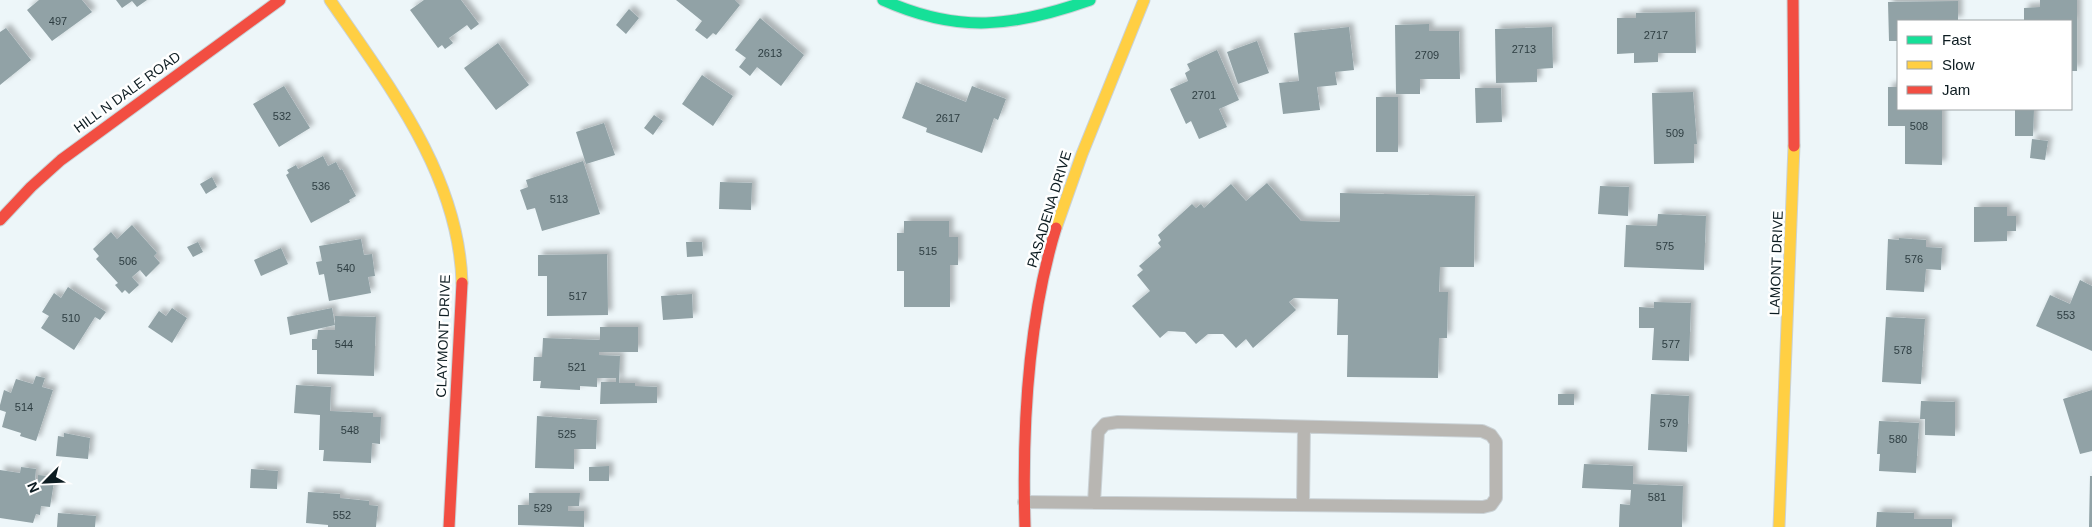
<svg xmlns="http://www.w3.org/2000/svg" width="2092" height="527" font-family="Helvetica,sans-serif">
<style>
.building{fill:#91a2a6;filter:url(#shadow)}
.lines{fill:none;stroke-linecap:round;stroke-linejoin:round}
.lane-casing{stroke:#cad2d6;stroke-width:14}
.fast-casing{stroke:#cad2d6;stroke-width:13}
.slow-casing{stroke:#cad2d6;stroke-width:13}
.jam-casing{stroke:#cad2d6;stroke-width:13}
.lane{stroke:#b8b6b2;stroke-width:12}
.fast{stroke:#16e098;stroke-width:11}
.slow{stroke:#ffcf43;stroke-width:11}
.jam{stroke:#f24e42;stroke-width:11}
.labels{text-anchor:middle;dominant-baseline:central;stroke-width:5;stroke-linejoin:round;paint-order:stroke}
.number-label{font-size:11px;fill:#2e3e42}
.street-label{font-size:14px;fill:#0d1c21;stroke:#fff}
</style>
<defs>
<filter id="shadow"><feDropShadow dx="4.5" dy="-4.5" stdDeviation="2.5" flood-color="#0004"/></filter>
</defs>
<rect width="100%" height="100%" fill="#edf6f9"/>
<path class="building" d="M39 0H82L92 12 52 41 27 10Z
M116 0H147L137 7 132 1 122 8Z
M424 0H461L479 24 471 30 467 25 449 38 453 43 445 49 442 45 438 48 410 10Z
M676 0H735L740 5 716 35 713 33 707 39 695 30 702 21Z
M2040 0H2077V71H2071V21H2024V8L2040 7Z
M1958 1V21H1898V41H1889L1888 2Z
M629 9 639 18 626 34 616 25Z
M1695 12 1696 53H1658V62L1634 63V53L1617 54V18H1636V13Z
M760 18 804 55 781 86 757 67 750 76 739 67 746 58 735 50Z
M1429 24V31H1459L1460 79H1420V94H1396L1395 25Z
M1349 27 1354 70 1335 72 1337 85 1317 87 1320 110 1283 114 1279 83 1299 81 1294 33Z
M1552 27 1553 68 1537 69V82L1496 83 1495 29Z
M6 28 31 60 0 85V32Z
M1257 41 1269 73 1238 84 1227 52Z
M498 43 529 85 496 110 464 68Z
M1217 50 1239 100 1219 109 1227 127 1199 139 1191 121 1186 124 1170 89 1188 81 1185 73 1190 70 1187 64Z
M702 75 733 96 713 126 682 104Z
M916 82 966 102 972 86 1006 99 998 120 994 118 982 153 926 132 927 128 902 118Z
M284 86 310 128 279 147 253 104Z
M1888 87H1898V109H1942V165L1905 164V126H1888Z
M1475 88H1501L1502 122 1476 123Z
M1693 92 1697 144H1694V163L1654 164 1652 93Z
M1376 97H1398V152H1376Z
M2015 109H2034L2033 136H2015Z
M654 115 663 121 653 135 644 128Z
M604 123 615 155 586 164 576 132Z
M2032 139 2048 141 2045 160 2030 158Z
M323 156 328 166 336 162 340 170 342 169 356 196 349 200 350 202 311 223 286 175 289 173 287 170 296 165 298 169Z
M583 161 600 214 542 231 535 208 527 210 520 190 528 187 526 180Z
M212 177 217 187 206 194 200 184Z
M720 182 752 183 751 210 719 209Z
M1267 183 1301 221 1340 222V193L1475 196 1474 267H1440L1439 292H1448L1447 338H1439L1438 378 1347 377 1348 335H1337L1338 299 1294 298 1289 302 1296 310 1253 348 1246 339 1236 348 1223 334H1208L1196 344 1185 332 1168 331 1160 338 1132 306 1150 291 1137 275 1143 270 1139 266 1161 247 1158 243 1161 240 1158 235 1192 204 1196 208 1201 204 1204 208 1231 184 1246 201Z
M1600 186 1629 187 1628 216 1598 214Z
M1974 207H2007V216H2016V231H2007V241L1974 242Z
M1658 214 1706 216 1704 270 1624 267 1626 225 1657 226Z
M904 221H949V237H958V265H950V307H904V271H897V233H904Z
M132 225 157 253 154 256 160 263 146 277 140 270 132 277 139 285 129 294 125 290 122 293 115 285 118 283 96 259 99 256 93 249 111 232 117 239Z
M1899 238 1926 240V247L1942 248 1941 270 1926 269 1924 292 1886 290 1888 239 1899 240Z
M361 239 364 255 372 254 375 276 368 277 371 293 329 301 324 274 319 275 316 262 322 261 319 246Z
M198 242 203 252 193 257 187 247Z
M686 242H702L703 256 687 257Z
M281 248 288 264 261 276 254 260Z
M607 254 608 315 547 316V276H538V255Z
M2080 280 2092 286V351L2036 326 2050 295 2070 304Z
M68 287 106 312 100 320 95 317 74 350 41 328 49 316 42 312 54 293 61 298Z
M692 294 693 318 663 320 661 296Z
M1654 302 1691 303 1689 361 1652 360 1654 328H1639V307L1654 308Z
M172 308 187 318 172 343 148 327 159 311 166 316Z
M332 308 335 325 290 335 287 317Z
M335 316 376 317 374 376 317 374V350H312V339H317L318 330H335Z
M1886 317 1925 319 1921 384 1882 382Z
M600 327H638V352H599V344V355L620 356 619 383H635V386L657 387V403L600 404 601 382H616V378H597V387L580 386V390L540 388 541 381H533L534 357H542L543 338 600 340Z
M36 376 45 378 42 387 53 390 36 441 20 436 21 433 2 427 6 412 0 410V405L4 390 11 393 16 379 33 384Z
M296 385 331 387 330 411 373 413V417H381L380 444 372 443 371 463 323 461 324 450H319L320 415 294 413Z
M2092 390V451L2080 454 2063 399Z
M1558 394H1574V405H1558Z
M1651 394 1689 396 1687 452 1648 450Z
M1921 401 1955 402V436L1925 435V419H1920Z
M537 416 597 420 596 449H574V469L535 468Z
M1879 421 1919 423 1916 473 1879 471 1880 454H1877Z
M64 433 90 438 88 459 56 456 58 436 64 437Z
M1584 464 1633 466V484L1683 486 1682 527H1619L1620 504 1630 505 1631 490 1582 488Z
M609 466V481H589V467Z
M21 467 36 469 35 479 38 480V475L47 476 46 481 54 482 50 507 41 506 40 515 36 514 33 523 0 518V470L20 473Z
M251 469 278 471 277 489 250 488Z
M2090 476H2092V527H2089Z
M308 492 340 494V498L369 501V505L378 506 376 527H328V525L306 523Z
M529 493H580L579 506H568V511H584V527L518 525V505H529Z
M1877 512 1914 513V519H1952V527H1876Z
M58 513 96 516 95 527H57Z"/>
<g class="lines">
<g class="lane-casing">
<path id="lane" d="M1024 502C1177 504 1330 505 1483 507L1491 505 1496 498V442L1491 435 1482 431 1118 422 1105 424 1098 432 1094 503
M1303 504 1304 427"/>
</g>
<g class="fast-casing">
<path id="fast" d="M883 0C959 34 1013 27 1090 0"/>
</g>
<g class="slow-casing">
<path id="slow" d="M330 0C389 86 459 175 462 283
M1056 228 1082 154 1144 0
M1779 527 1794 146"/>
</g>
<g class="jam-casing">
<path id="jam" d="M1793 0 1794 146
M0 220 31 187 61 160 280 0
M449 527 462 283
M1025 527C1022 428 1027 323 1056 228"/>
</g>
<use href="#lane" class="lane"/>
<use href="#fast" class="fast"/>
<use href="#slow" class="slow"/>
<use href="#jam" class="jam"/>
</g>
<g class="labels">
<g class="number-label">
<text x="58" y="21">497</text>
<text x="1656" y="35">2717</text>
<text x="1524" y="49">2713</text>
<text x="770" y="53">2613</text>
<text x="1427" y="55">2709</text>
<text x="1204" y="95">2701</text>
<text x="282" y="116">532</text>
<text x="948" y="118">2617</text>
<text x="1919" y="126">508</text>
<text x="1675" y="133">509</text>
<text x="321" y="186">536</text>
<text x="559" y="199">513</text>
<text x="1665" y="246">575</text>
<text x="928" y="251">515</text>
<text x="1914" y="259">576</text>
<text x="128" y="261">506</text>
<text x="346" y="268">540</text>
<text x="578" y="296">517</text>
<text x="2066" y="315">553</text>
<text x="71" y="318">510</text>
<text x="344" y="344">544</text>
<text x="1671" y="344">577</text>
<text x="1903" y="350">578</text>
<text x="577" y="367">521</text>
<text x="24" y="407">514</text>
<text x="1669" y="423">579</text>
<text x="350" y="430">548</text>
<text x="567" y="434">525</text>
<text x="1898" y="439">580</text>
<text x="1657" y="497">581</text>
<text x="543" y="508">529</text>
<text x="342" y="515">552</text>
</g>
<g class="street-label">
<text transform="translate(127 92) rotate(-36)">HILL N DALE ROAD</text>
<text transform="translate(1049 209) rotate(-73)">PASADENA DRIVE</text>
<text transform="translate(1776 263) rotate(-88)">LAMONT DRIVE</text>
<text transform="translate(443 336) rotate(-88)">CLAYMONT DRIVE</text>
</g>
</g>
<rect x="1897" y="20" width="175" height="90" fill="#ffffff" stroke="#9ea4a6"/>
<rect x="1907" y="36" width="25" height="8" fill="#16e098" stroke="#9ea4a6"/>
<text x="1942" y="45" font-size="15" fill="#0d1c21">Fast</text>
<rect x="1907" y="61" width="25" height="8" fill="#ffcf43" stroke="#9ea4a6"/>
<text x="1942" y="70" font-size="15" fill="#0d1c21">Slow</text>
<rect x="1907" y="86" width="25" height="8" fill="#f24e42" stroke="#9ea4a6"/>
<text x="1942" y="95" font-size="15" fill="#0d1c21">Jam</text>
<g transform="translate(45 482) rotate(246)" stroke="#ffffff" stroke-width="4" paint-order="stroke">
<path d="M0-4L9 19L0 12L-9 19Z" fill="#0d1c21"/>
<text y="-8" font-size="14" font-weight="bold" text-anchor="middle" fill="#0d1c21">N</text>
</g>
</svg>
